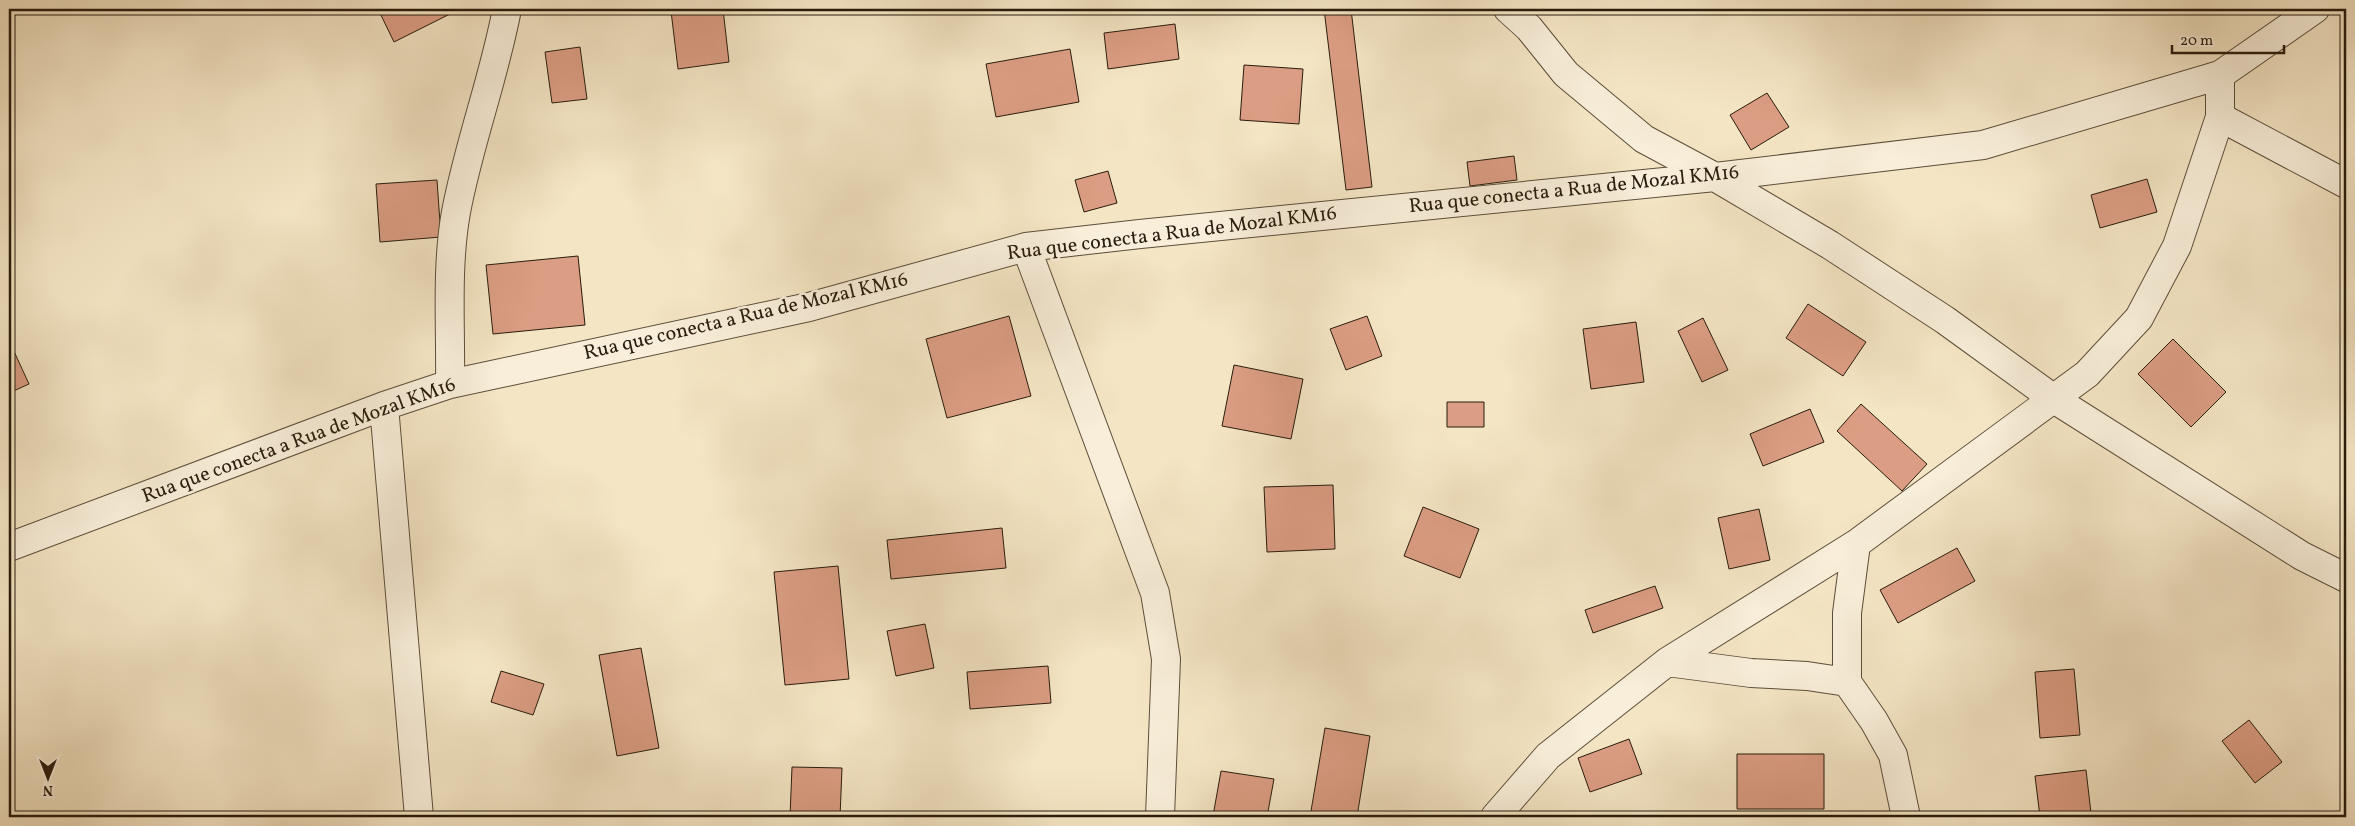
<svg xmlns="http://www.w3.org/2000/svg" width="2355" height="826" font-family="Vollkorn,serif">
<style>
.building{fill:#db9d83;stroke:#291c0c}
.lines{fill:none;stroke-linecap:round;stroke-linejoin:round}
.street-casing{stroke:#5c4e3a;stroke-width:30}
.street{stroke:#f8eed9;stroke-width:28}
.labels{text-anchor:middle;dominant-baseline:central;stroke-width:5;stroke-linejoin:round;paint-order:stroke}
.street-label{font-size:20px;fill:#291c0c;stroke:#f8eed9}
</style>
<rect width="100%" height="100%" fill="#f4e5c4"/>
<filter id="stains"><feTurbulence type="fractalNoise" baseFrequency=".004" numOctaves="4"/><feColorMatrix values="0 0 0 0 .2 0 0 0 0 .09 0 0 0 0 .02 0 0 0 .5 -.17"/></filter>
<radialGradient id="worn" r=".72"><stop offset=".6" stop-color="#630" stop-opacity="0"/><stop offset="1" stop-color="#630" stop-opacity=".3"/></radialGradient>
<path class="building" d="M378 9H448L450 14 394 42Z
M692 9H723L729 62 678 69 671 11Z
M1324 9H1351L1372 187 1346 190Z
M1175 24 1179 59 1108 69 1104 33Z
M580 47 587 99 552 103 545 52Z
M1070 49 1079 102 996 117 986 64Z
M1244 65 1303 69 1299 124 1240 120Z
M1767 93 1789 127 1751 150 1730 115Z
M1514 156 1517 180 1470 186 1467 162Z
M1108 171 1117 203 1084 212 1075 180Z
M2147 179 2157 212 2100 228 2091 195Z
M437 180 441 237 380 242 376 184Z
M578 256 585 325 493 334 486 265Z
M1808 304 1866 342 1843 376 1786 338Z
M1009 316 1031 396 947 418 926 339Z
M1367 316 1382 356 1346 370 1330 329Z
M1703 318 1728 370 1702 382 1678 331Z
M1636 322 1644 382 1591 389 1583 329Z
M2173 339 2226 392 2191 427 2138 374Z
M12 347 29 384 9 393V349Z
M1234 365 1303 379 1291 439 1222 426Z
M1447 402H1484V427H1447Z
M1861 404 1927 464 1902 491 1837 431Z
M1810 409 1824 442 1763 466 1750 434Z
M1333 485 1335 549 1267 552 1264 487Z
M1423 507 1479 529 1460 578 1404 556Z
M1759 509 1770 560 1729 569 1718 518Z
M1002 528 1006 568 891 579 887 540Z
M1957 548 1975 581 1898 623 1880 590Z
M838 566 849 679 785 685 774 572Z
M1655 586 1663 608 1593 633 1585 610Z
M925 624 934 668 896 676 887 631Z
M641 648 659 748 617 756 599 655Z
M1048 666 1051 703 970 709 967 672Z
M2074 669 2080 735 2040 738 2035 672Z
M501 671 544 684 533 715 491 702Z
M2249 720 2282 762 2255 783 2222 741Z
M1325 728 1370 736 1357 817H1310Z
M1629 739 1642 774 1590 792 1578 758Z
M1737 754H1824V809H1737Z
M792 767 842 768 840 817H790Z
M2086 770 2091 813 2040 817 2035 776Z
M1221 771 1274 779 1267 817 1213 816Z"/>
<g class="lines">
<g class="street-casing">
<path id="street" d="M1508 9 1529 28 1566 74 1644 139 1715 177 1830 245 1945 320 2054 399 2302 556 2346 578
M2220 117 2346 184
M1026 247 1155 593 1166 659 1160 817
M450 384C451 327 446 268 456 212 469 143 494 78 507 9
M384 406 419 817
M1856 544 1847 613V682L1874 721 1893 755 1906 817
M9 547 384 406 450 384 809 307 1026 247 1140 234 1715 177 1983 145 2220 75 2315 9
M1667 662 1751 673 1807 676 1847 682
M1495 817 1548 756 1667 662 1856 544 2087 374 2139 318 2177 246 2220 117V75"/>
</g>
<use href="#street" class="street"/>
</g>
<g class="labels">
<g class="street-label">
<text transform="translate(1574 190) rotate(-6)">Rua que conecta a Rua de Mozal KM16</text>
<text transform="translate(1172 234) rotate(-7)">Rua que conecta a Rua de Mozal KM16</text>
<text transform="translate(746 317) rotate(-13)">Rua que conecta a Rua de Mozal KM16</text>
<text transform="translate(299 441) rotate(-20)">Rua que conecta a Rua de Mozal KM16</text>
</g>
</g>
<rect width="2355" height="826" fill="none" stroke="#f4e5c4" stroke-width="30"/>
<rect x="10" y="10" width="2335" height="806" fill="none" stroke="#291c0c" stroke-width="2.5"/>
<rect x="15" y="15" width="2325" height="796" fill="none" stroke="#291c0c"/>
<g transform="translate(48 778) rotate(180)" stroke="#f8eed9" stroke-width="4" paint-order="stroke">
<path d="M0-4L9 19L0 12L-9 19Z" fill="#291c0c"/>
<text y="-8" font-size="14" font-weight="bold" text-anchor="middle" fill="#291c0c">N</text>
</g>
<path d="M2172 45v8h112v-8" fill="none" stroke="#291c0c" stroke-width="2.5"/>
<text x="2180" y="45" font-size="15" fill="#291c0c" stroke="#f8eed9" stroke-width="4" paint-order="stroke">20 m</text>
<rect width="100%" height="100%" filter="url(#stains)"/>
<rect width="100%" height="100%" fill="url(#worn)"/>
</svg>
